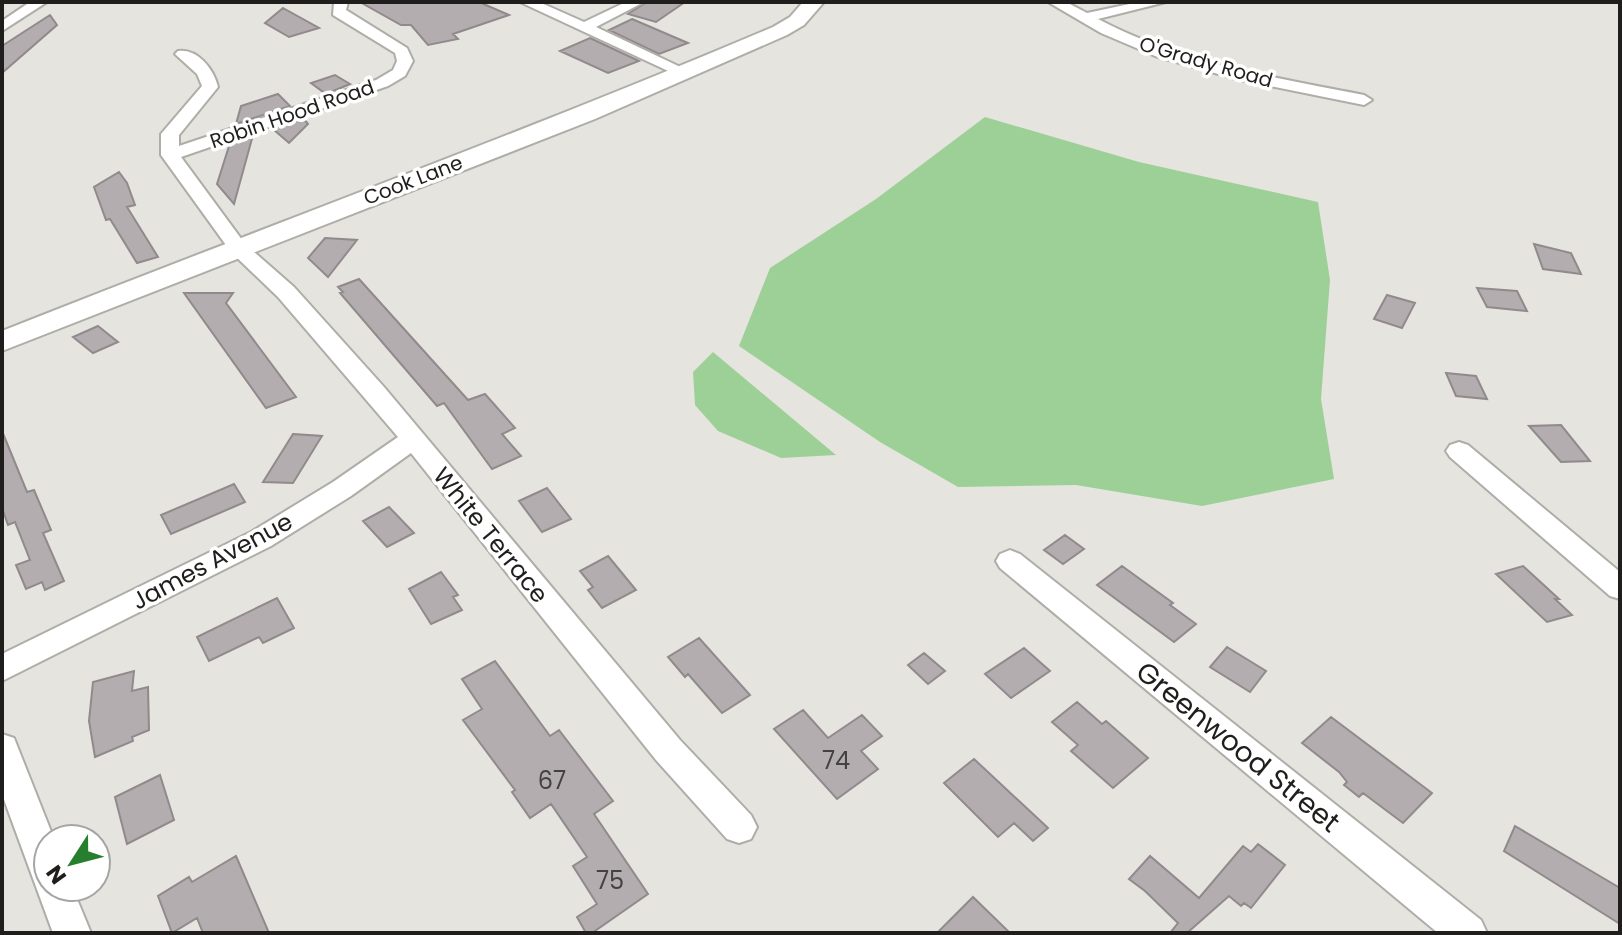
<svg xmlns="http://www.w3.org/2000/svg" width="1622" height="935" font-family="Poppins,sans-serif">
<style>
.green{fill:#9dd097}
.building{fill:#b3adaf;stroke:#908a8c;stroke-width:2}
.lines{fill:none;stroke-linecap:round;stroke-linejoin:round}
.street-casing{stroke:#aeada8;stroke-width:4}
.secondary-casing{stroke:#aeada8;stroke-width:4}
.street{fill:#fff;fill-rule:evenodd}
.secondary{fill:#fff;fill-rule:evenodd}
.labels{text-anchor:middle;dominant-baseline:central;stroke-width:7;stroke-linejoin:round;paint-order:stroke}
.far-street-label{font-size:20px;fill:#1f1e1c;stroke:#fff}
.street-label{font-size:24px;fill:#1f1e1c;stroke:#fff}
.near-number-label{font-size:24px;fill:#444241}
.near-street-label{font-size:28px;fill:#1f1e1c;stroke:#fff}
</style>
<rect width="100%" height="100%" fill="#e6e4df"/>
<path class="green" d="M985 117 1139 162 1318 202 1330 280 1321 399 1334 479 1202 506 1076 485 958 487 880 442 739 346 770 268 876 199Z
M713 352 836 455 781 458 718 431 695 405 693 372Z"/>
<path class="building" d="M360 2H479L509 15 453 34 458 39 428 45 411 25H401Z
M647 2H685L656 22 628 14Z
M283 8 319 28 289 37 265 23Z
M50 15 57 25 2 73V46Z
M632 19 688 43 659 54 609 30Z
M590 38 639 61 608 73 560 51Z
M335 75 350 84 326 94 311 83Z
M278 94 290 106 236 124 241 106Z
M303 118 308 124 289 143 273 129Z
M253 135 234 204 217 184 230 143Z
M119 172 127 183 135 205 127 207 158 257 137 263 110 219 106 220 94 187Z
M325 238 357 240 328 277 308 258Z
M1534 244 1571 253 1581 274 1543 269Z
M359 279 468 400 485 394 515 428 502 434 521 456 492 469 444 403 437 406 340 293 343 292 338 287Z
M1477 288 1517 291 1527 311 1487 307Z
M184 293H233L226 303 296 397 266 408Z
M1387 295 1415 303 1402 328 1374 319Z
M98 326 118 342 93 353 73 337Z
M1446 373 1476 376 1487 399 1456 396Z
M1561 425 1590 461 1561 462 1529 426Z
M2 431 27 492 34 490 51 530 43 533 64 581 45 590 42 582 26 589 16 565 30 560 15 522 8 525 2 508Z
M293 434 322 436 293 483 263 482Z
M234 484 245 502 171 534 161 515Z
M547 488 571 519 542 532 519 501Z
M389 507 414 533 387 547 363 521Z
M1065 535 1084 549 1063 564 1044 550Z
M608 556 636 590 602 608 588 590 593 587 580 571Z
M1122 566 1173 603 1170 605 1196 624 1174 642 1097 585Z
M1523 566 1559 599H1555L1572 615 1547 622 1496 574Z
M441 572 458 595 453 597 462 610 431 624 409 589Z
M277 598 294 628 263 643 259 637 209 661 197 637Z
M699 638 750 695 722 713 688 674 685 677 668 657Z
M1227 647 1266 671 1250 692 1210 667Z
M1024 648 1050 671 1011 698 985 674Z
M924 653 945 671 928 684 908 665Z
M495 661 550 736 559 730 613 801 594 814 648 894 592 933H586L577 917 597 904 573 866 587 857 551 804 530 818 512 792 515 790 463 720 482 709 462 679Z
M134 671 132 691 148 687 149 730 132 737 133 741 95 757 89 721 93 682Z
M1077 702 1102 724 1106 721 1148 758 1113 788 1071 751 1078 745 1052 722Z
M803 710 828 738 862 715 882 736 861 751 878 769 837 799 774 729Z
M1331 717 1432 793 1403 823 1363 793 1359 797 1344 785 1347 782 1339 772 1302 743Z
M974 759 1048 828 1033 841 1014 823 998 837 944 783Z
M160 775 174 820 127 844 115 797Z
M1515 826 1620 888V924L1504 851Z
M1258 844 1285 865 1251 908 1244 903 1241 906 1229 896 1187 933H1170L1178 923 1145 891 1129 879 1150 856 1199 898 1243 846 1251 852Z
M236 856 269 933H203L197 918 172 933 158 896 189 877 192 882Z
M973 897 1010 933H937Z"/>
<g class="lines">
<g class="street-casing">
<path id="street" d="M30 2H47L2 31V21Z
M334 2H348L346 10 407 48 413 61 405 76 388 86 181 157 245 244 294 287 384 387 680 740 751 815 757 827 751 839 739 843 727 839 656 760 411 453 351 496 271 546 2 681V654L251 532 333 482 398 437 278 297 231 252 161 155V134L202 86 197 74 175 54 178 51C197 48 214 69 218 87L179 135V146L376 80 393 70 397 61 395 53 333 15Z
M520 2H539L584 22 626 2H644L596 27 693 73 685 78 679 76Z
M1048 2H1066L1087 13 1139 2H1166L1098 19C1181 63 1273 77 1364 95L1372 100 1364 105 1236 79 1155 56 1101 33Z
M1459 442 1468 445 1620 572V599L1610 596 1450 457 1446 451 1450 445Z
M1010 550 1020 554 1481 920 1487 933H1438L1000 568 996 561 1000 554Z
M2 734 14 738 54 839H48V887H72L91 933H53L2 794Z"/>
</g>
<g class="secondary-casing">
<path id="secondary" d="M803 2H824L804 25 787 35 595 119 2 351V331C259 229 518 135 773 27L790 17Z"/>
</g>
<use href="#street" class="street"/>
<use href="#secondary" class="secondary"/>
</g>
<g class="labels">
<g class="far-street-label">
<text transform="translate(1206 62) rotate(16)">O'Grady Road</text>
<text transform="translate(292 114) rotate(-19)">Robin Hood Road</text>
<text transform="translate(413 180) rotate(-21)">Cook Lane</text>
</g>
<g class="street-label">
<text transform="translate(491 535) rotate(51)">White Terrace</text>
<text transform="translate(212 561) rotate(-28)">James Avenue</text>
</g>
<g class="near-number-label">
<text x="836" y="760">74</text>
<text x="552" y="780">67</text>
<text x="610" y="880">75</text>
</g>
<g class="near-street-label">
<text transform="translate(1238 747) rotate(39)">Greenwood Street</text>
</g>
</g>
<rect width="1622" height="935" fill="none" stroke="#1f1e1c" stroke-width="8"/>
<g transform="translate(72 863) rotate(234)"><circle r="38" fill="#ffffff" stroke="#a5a5a4" stroke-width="2"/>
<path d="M0-6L14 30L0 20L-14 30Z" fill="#267f2d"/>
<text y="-12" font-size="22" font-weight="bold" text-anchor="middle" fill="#1f1e1c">N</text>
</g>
</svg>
